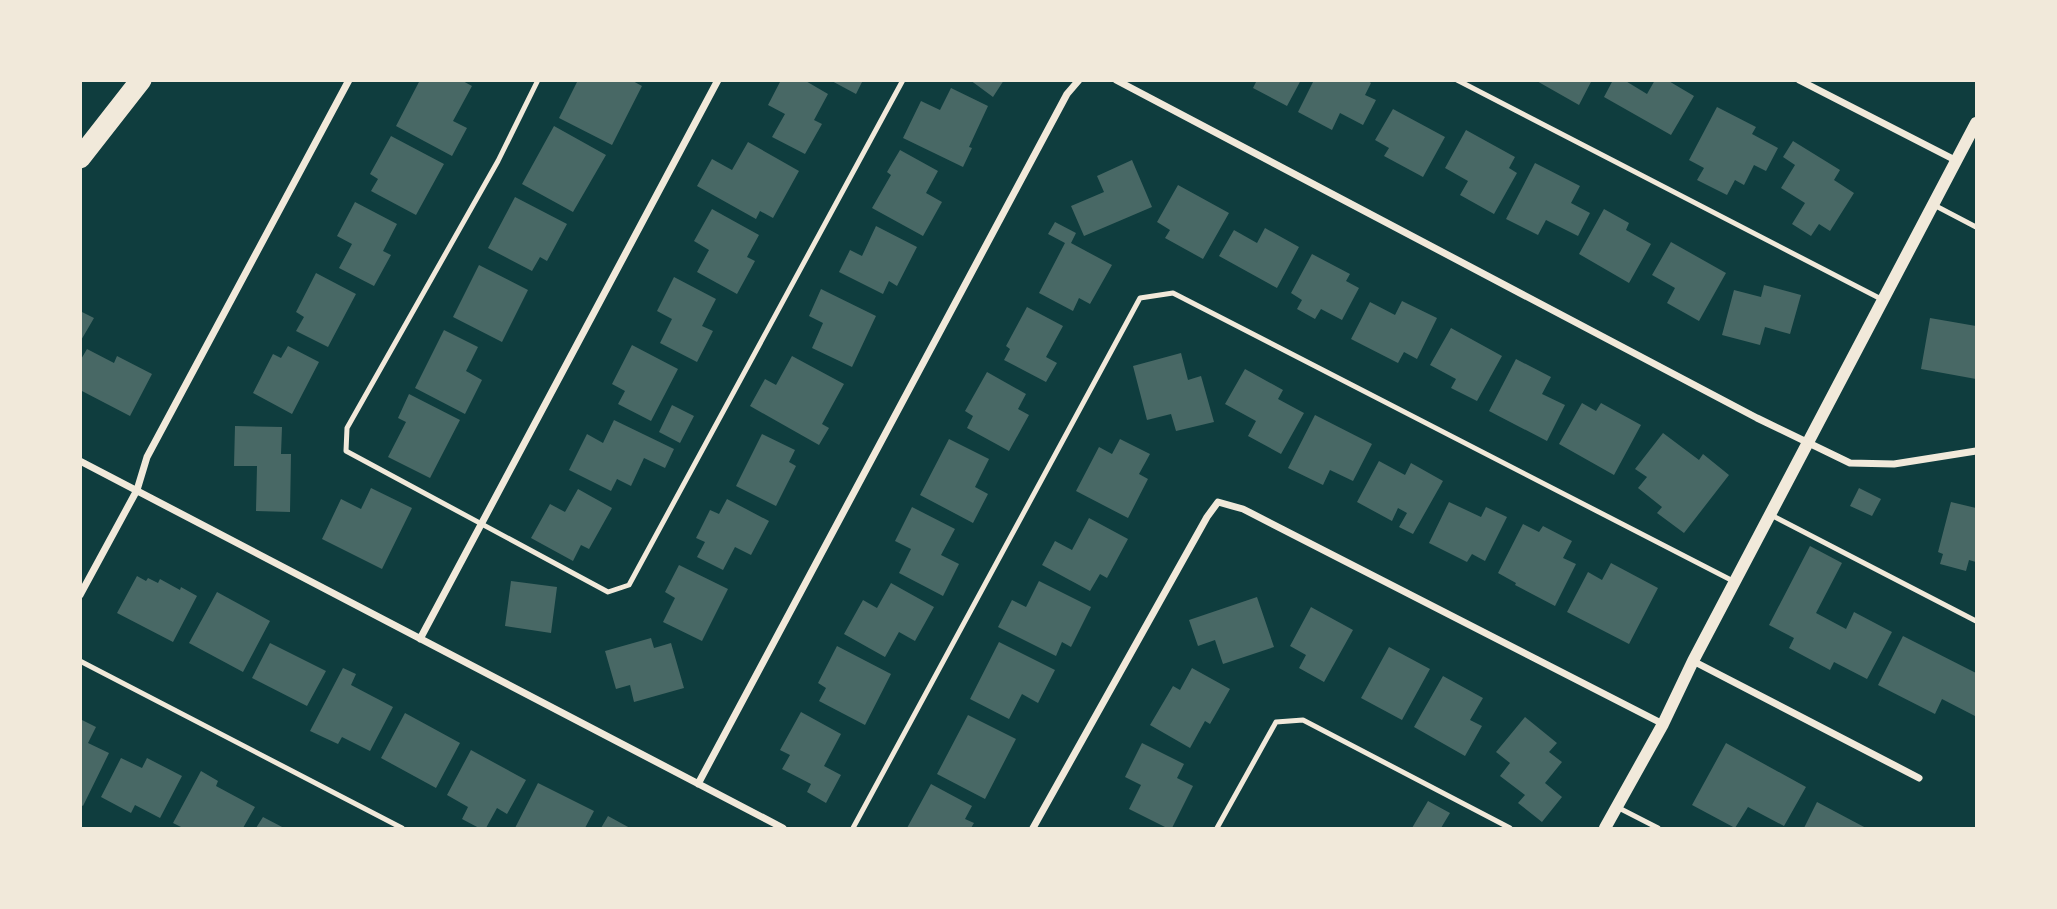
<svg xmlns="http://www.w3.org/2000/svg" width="2057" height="909" font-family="Literata,serif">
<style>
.building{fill:#486865}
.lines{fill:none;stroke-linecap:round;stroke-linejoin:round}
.service{stroke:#f1e9da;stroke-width:5}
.minor{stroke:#f1e9da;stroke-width:7}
.tertiary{stroke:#f1e9da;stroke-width:12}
.motorway{stroke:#f1e9da;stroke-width:21}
</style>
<rect width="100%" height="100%" fill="#0f3d3e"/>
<path class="building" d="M420 80H461L472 86 453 121 467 128 452 156 396 126Z
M578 80H631L642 86 612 145 559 118Z
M781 80H804L828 94 814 120 822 124 805 154 772 137 785 114 768 105Z
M830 80H863L856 94Z
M970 80H1004L993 97Z
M1257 80H1301L1287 106 1253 88Z
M1314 80H1367L1371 83 1365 95 1376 100 1363 125 1340 113 1332 130 1298 112Z
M1535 80H1592L1579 105Z
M1613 80H1624L1647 94 1655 80H1667L1694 96 1671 135 1604 97Z
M951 88 988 106 969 147 972 148 963 167 903 138 921 101 940 110Z
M1717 107 1756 127 1752 134 1778 148 1766 171 1754 165 1744 185 1735 180 1727 195 1697 180 1704 168 1689 160Z
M1393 109 1445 137 1423 177 1384 156 1389 148 1375 140Z
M554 126 606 155 573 212 522 184Z
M1466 130 1515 157 1509 168 1517 173 1494 214 1460 195 1468 181 1445 168Z
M391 136 444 164 416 215 371 191 378 179 370 174Z
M1793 141 1840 170 1834 180 1854 193 1830 231 1819 224 1811 236 1792 224 1805 203 1781 188 1795 165 1783 157Z
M748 142 799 171 773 218 760 211 756 219 697 186 712 159 732 170Z
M900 150 938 171 926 193 942 202 923 236 872 208 891 175 887 172Z
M1132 160 1152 207 1084 236 1071 206 1104 192 1097 176Z
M1535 163 1580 186 1571 203 1590 213 1578 236 1546 220 1538 235 1506 219Z
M1178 185 1229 213 1203 259 1165 238 1170 230 1157 222Z
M515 197 567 224 547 261 540 257 532 271 488 248Z
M355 202 397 224 383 251 391 255 374 286 339 268 352 244 337 236Z
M712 209 759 235 747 257 755 261 737 294 697 272 709 250 694 241Z
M1604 209 1629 223 1626 230 1651 244 1629 283 1579 254Z
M1055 222 1076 233 1071 243 1112 265 1090 304 1079 298 1073 311 1039 293 1065 243 1048 234Z
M876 226 917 247 897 286 889 281 883 294 839 272 850 250 862 256Z
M1265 228 1299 247 1277 288 1219 256 1234 230 1257 243Z
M1671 242 1726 273 1699 321 1667 303 1675 288 1652 275Z
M1312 254 1350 274 1346 281 1359 288 1342 320 1321 309 1315 319 1297 309 1302 300 1291 293Z
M479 265 528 290 502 342 453 317Z
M316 273 356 294 328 347 296 331 304 317 296 312Z
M674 277 716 299 702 326 713 331 697 362 660 343 672 319 657 311Z
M1764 285 1801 295 1790 334 1765 327 1760 345 1722 335 1734 290 1761 297Z
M821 289 876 316 852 367 812 348 823 323 809 316Z
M1402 301 1437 318 1417 359 1404 352 1398 363 1351 339 1370 302 1395 315Z
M1027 307 1063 326 1046 357 1057 363 1046 382 1004 360 1010 349 1006 346Z
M80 311 94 318 80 342Z
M1930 318 1976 326V379L1921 369Z
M1451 328 1502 356 1477 401 1451 388 1456 379 1430 365Z
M444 330 478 347 466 371 482 380 465 414 415 388Z
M632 345 678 369 651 421 618 404 625 391 612 384Z
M288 346 319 362 292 414 253 393 273 354 281 358Z
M87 349 114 363 117 356 152 374 130 416 80 390V361Z
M1181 353 1188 380 1201 376 1214 422 1176 431 1171 414 1147 420 1133 366Z
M792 356 844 384 822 424 829 428 819 445 750 406 765 379 776 385Z
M1516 359 1551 377 1542 394 1565 405 1547 441 1489 411Z
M1245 369 1283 390 1278 399 1304 413 1281 454 1248 436 1256 421 1225 404Z
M987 372 1026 394 1018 409 1029 415 1009 451 967 428 973 416 965 411Z
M409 394 460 420 430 478 388 457 406 422 398 418Z
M1582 403 1596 411 1601 403 1641 425 1614 475 1559 444Z
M672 405 694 416 680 443 659 432Z
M1315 415 1372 444 1353 481 1330 470 1323 485 1288 468Z
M614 420 674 449 665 468 644 458 631 486 617 479 611 491 569 470 587 434 603 443Z
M235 426 282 427 281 454H291L290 512 256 511 257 466H234Z
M1663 433 1699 460 1703 454 1729 475 1684 533 1657 513 1662 507 1638 488 1647 477 1635 469Z
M762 434 795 450 789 462 796 466 776 506 736 486Z
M949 439 989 459 975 487 988 494 973 523 920 495Z
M1120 439 1150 454 1139 474 1148 479 1128 518 1076 491 1099 447 1112 454Z
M1379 461 1405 475 1411 463 1443 481 1413 534 1399 527 1407 513 1398 508 1392 521 1357 502Z
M371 488 412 508 382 569 322 539 341 499 361 509Z
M1859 488 1881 499 1872 516 1850 506Z
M578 489 612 508 589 549 581 545 573 561 531 538 550 504 565 512Z
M727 499 769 521 751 555 735 547 723 570 697 557 705 542 696 538 710 510 719 514Z
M1449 502 1481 517 1486 507 1507 517 1485 561 1472 554 1467 562 1429 543Z
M1951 502 1976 508V562L1969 560 1966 571 1940 564 1943 554 1938 552Z
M912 507 955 529 941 555 959 564 943 596 899 573 911 549 895 541Z
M1089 518 1128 539 1107 578 1100 574 1090 591 1042 565 1055 541 1072 550Z
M1523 524 1539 532 1543 526 1572 541 1563 558 1576 564 1555 606 1515 585 1516 583 1498 573Z
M1810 546 1842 563 1816 613 1846 629 1854 612 1892 632 1867 679 1834 662 1830 670 1789 648 1794 638 1769 625Z
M1611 563 1658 588 1629 644 1567 612 1588 572 1602 580Z
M679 565 728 589 702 641 663 622 675 598 665 592Z
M137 576 146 581 148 578 158 583 160 579 180 590 181 587 197 596 173 642 117 613Z
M511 581 557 587 551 633 505 626Z
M1039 581 1091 607 1071 647 1062 642 1056 656 998 627 1012 600 1026 607Z
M891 583 934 607 915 641 899 632 885 657 844 634 863 600 877 608Z
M217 592 270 621 243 672 189 643Z
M1257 597 1274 647 1223 664 1215 640 1198 646 1189 620Z
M1311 607 1353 630 1324 682 1299 668 1306 655 1290 646Z
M1903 636 1976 673 1975 716 1942 699 1935 714 1878 685Z
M651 638 654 648 671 643 684 688 634 702 630 685 616 689 605 651Z
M999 642 1055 670 1038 703 1022 694 1009 719 970 699Z
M270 643 326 671 307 706 252 678Z
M837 646 891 674 865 725 819 701 826 688 818 683Z
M1389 647 1430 669 1402 720 1361 698Z
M343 668 356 674 351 685 393 707 370 751 342 737 338 744 310 731Z
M1192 668 1230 689 1210 724 1205 721 1190 748 1150 725 1173 686 1180 690Z
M1443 676 1483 698 1470 720 1482 726 1465 756 1414 727Z
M801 712 841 734 824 766 841 775 826 803 807 792 811 784 782 769 790 755 780 750Z
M405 713 460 743 436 788 381 758Z
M968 715 1016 739 985 799 937 774Z
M1525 717 1557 743 1549 752 1562 762 1545 783 1562 797 1542 822 1518 803 1525 795 1500 776 1510 763 1496 752Z
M80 719 96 727 88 743 109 753 83 806 80 804Z
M1142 743 1184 764 1177 778 1193 786 1172 828H1167L1129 809 1141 785 1125 777Z
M1726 743 1806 787 1784 826 1748 807 1735 828 1692 805Z
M471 750 526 780 507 814 497 808 486 828H479L462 819 468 807 447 795Z
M121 758 142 768 147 758 182 776 160 818 135 805 131 813 101 797Z
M201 771 218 781 216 786 255 807 243 828H183L173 823Z
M538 783 594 811 585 828H515Z
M931 784 972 806 965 819 974 823 971 828H907Z
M1428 801 1450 813 1441 828H1412Z
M1817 802 1866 828H1804Z
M608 816 630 828H601Z
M263 817 284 828H256Z"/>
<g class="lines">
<path class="service" d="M538 80 498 161 347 428 346 451 608 592 629 585 903 80
M1457 80 1883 300
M1934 205 1976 227
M1771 515 1976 621
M80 661 402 828
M1617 807 1658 828
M853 828 1140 298 1173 293 1733 581
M1217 828 1276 722 1303 720 1510 828"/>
<path class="minor" d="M1116 80 1757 418 1850 463 1894 464 1976 451
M1799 80 1957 161
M80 461 783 828
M80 595 137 490 147 457 349 80
M420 639 718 80
M1693 661 1919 778
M698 784 1067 94 1079 80
M1033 828 1207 517 1218 502 1243 509 1663 724"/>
<path class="tertiary" d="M1605 828 1663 724 1693 661 1976 123"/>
<path class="motorway" d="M80 158 141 80"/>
</g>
<rect width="2057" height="909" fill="none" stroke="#f1e9da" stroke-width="164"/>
</svg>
